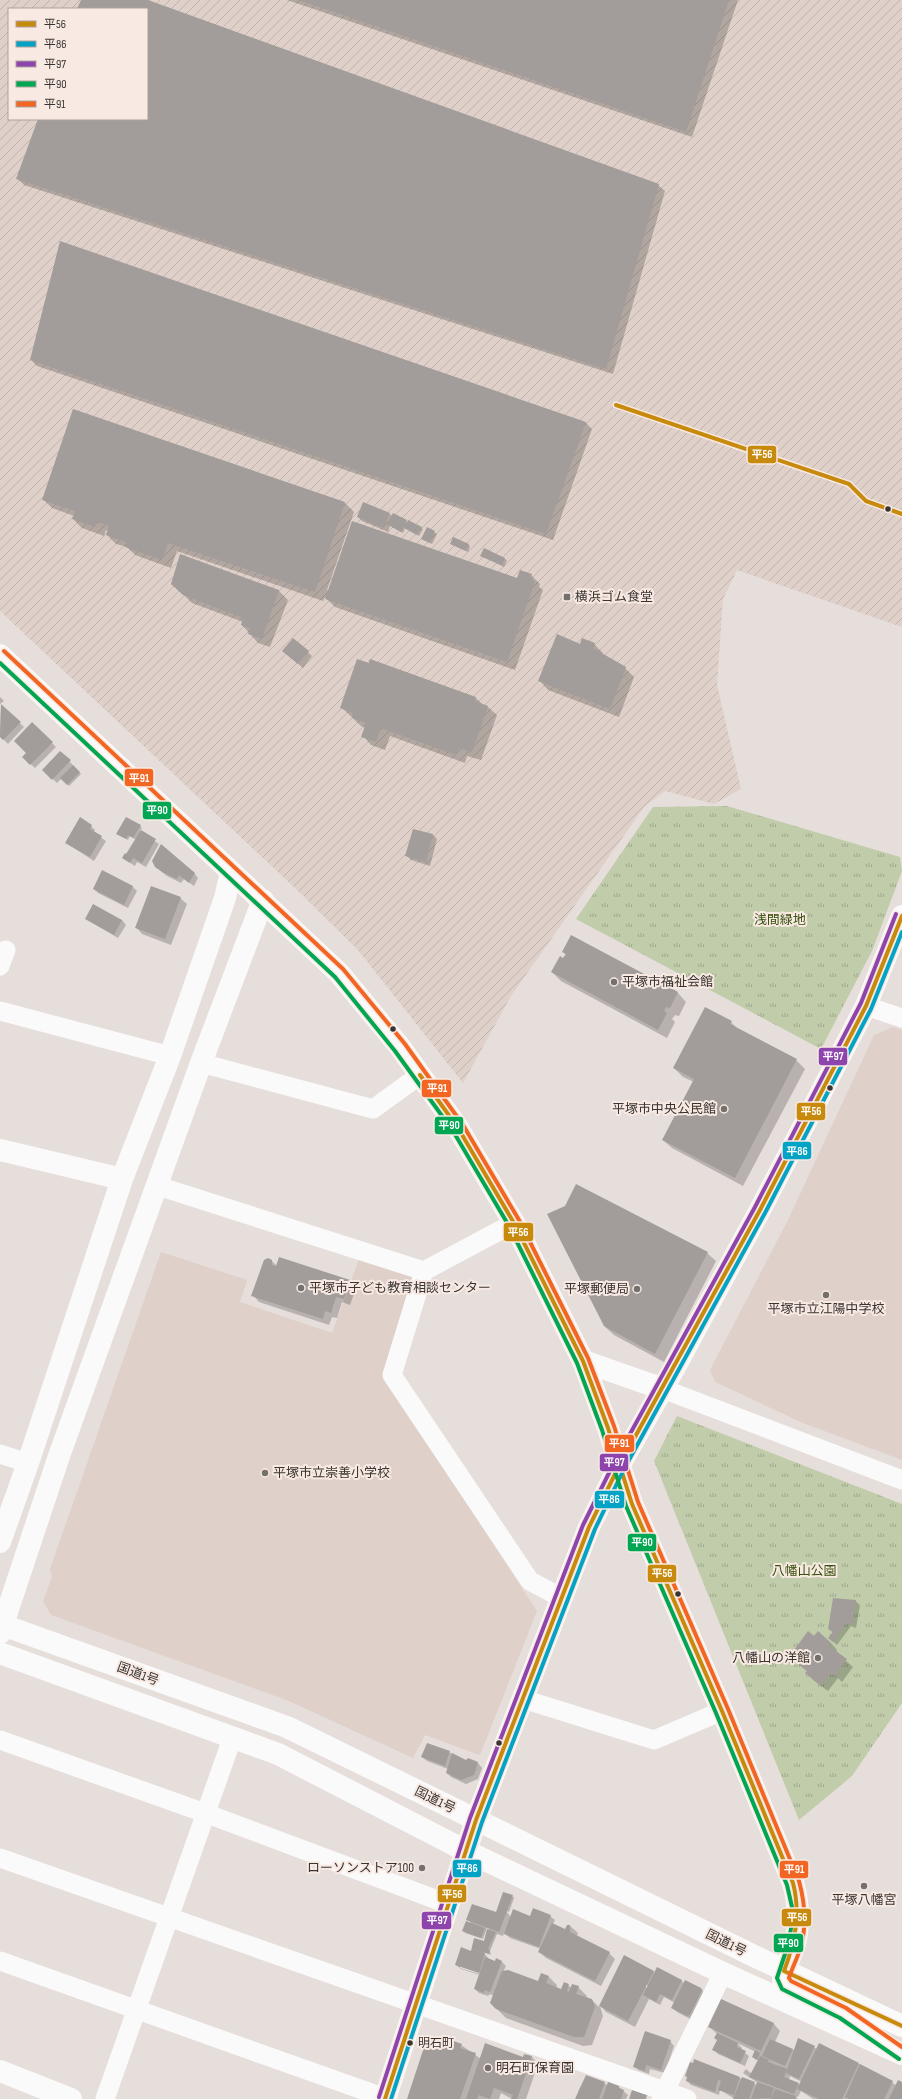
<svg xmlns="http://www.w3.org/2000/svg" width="902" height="2099" font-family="'Sofia Sans Condensed','Noto Sans JP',sans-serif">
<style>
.built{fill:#dfd0c9}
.industrial{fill:url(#industrial-furrows);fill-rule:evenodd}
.park{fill:url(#park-tufts)}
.shadow{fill:#0003;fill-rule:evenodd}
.building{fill:#a29d9a}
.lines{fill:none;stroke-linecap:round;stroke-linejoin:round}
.street{stroke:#fbfafa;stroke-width:19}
.secondary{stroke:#fbfafa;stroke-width:22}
.highway{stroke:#fbfafa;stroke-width:22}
.bus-1-casing{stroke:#f8eae3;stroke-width:7}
.bus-2-casing{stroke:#f8eae3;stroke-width:7}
.bus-3-casing{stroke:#f8eae3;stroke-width:7}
.bus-4-casing{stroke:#f8eae3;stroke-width:7}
.bus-5-casing{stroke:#f8eae3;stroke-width:7}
.bus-1{stroke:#c88a0c;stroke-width:4}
.bus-2{stroke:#03a3c6;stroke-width:4}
.bus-3{stroke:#8e44ad;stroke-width:4}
.bus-4{stroke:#00a651;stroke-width:4}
.bus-5{stroke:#f26522;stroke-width:4}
.bus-dot{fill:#393431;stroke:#f8eae3;stroke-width:1.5}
.poi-dot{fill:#76706c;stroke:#f8eae3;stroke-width:1.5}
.labels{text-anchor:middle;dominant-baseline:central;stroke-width:4;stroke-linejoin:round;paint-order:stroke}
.bus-label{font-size:12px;fill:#393431;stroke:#f8eae3;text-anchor:start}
.poi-label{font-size:13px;fill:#393431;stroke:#f8eae3;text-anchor:start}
.park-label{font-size:13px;fill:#37500d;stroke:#f8eae3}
.street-label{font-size:13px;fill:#393431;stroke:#f8eae3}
.line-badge{stroke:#f8eae3;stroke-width:1.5}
.badge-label{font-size:11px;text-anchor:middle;font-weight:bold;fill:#fff}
</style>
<defs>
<pattern id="industrial-furrows" width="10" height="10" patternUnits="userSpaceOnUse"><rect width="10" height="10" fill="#dfd0c9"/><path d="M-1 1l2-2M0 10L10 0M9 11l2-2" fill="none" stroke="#c0b3ad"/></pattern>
<pattern id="park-tufts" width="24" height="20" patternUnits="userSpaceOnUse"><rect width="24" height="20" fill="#c1cdaa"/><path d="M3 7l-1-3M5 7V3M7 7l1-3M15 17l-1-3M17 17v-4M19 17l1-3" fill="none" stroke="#9ea78b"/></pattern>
</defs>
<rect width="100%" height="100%" fill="#e6dedb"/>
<path class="built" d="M893 1027 902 1030V1460L803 1423 715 1382 710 1370 788 1220 874 1035Z
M161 1252 247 1280 240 1302 332 1333 359 1259 409 1274 415 1280 384 1377 537 1611 480 1755 425 1735 413 1758 289 1701 51 1615 43 1601 52 1577 50 1569Z"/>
<path class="industrial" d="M0 0H902V627L737 570 723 599 717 685 741 789 714 804 665 791 644 807 511 996 463 1083 358 950 297 890 0 611ZM9 9H147V119H9Z"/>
<path class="park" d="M727 806 900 857 902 871 872 951 821 1049 576 919 653 807Z
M677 1416 902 1504V1703L852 1776 799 1820 654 1461Z"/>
<path class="shadow" d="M82 0H145L658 185 665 191 613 374 24 185 17 178 39 119H147V9H78Z
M287 0H738L692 137Z
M31 360 586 423 592 429 553 540 37 366Z
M73 410 345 503 354 512 327 590 518 579 531 575 540 584 539 587 543 590 515 670 335 607 325 597 323 601 177 551 171 568 135 555 127 547 116 544 107 535 108 531 106 530 104 536 82 528 73 519 74 516 52 508 43 499Z
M389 514 421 528 423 529 419 536 405 528 403 533 390 526 388 532 362 521 358 517Z
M427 528 437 534 432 544 422 539Z
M451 544 469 545 470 547 468 552Z
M484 549 505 559 507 560 504 567 483 557Z
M181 555 279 591 288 600 270 647 258 643 242 625 243 622 192 603 181 592Z
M293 639 312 656 303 668 288 655Z
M594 644 603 653 602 655 625 668 634 677 619 717 548 690 540 681 581 645Z
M369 664 476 698 483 705 488 707 497 715 481 760 467 756 465 763 390 736 385 750 371 745 363 736 366 728 361 726 341 707Z
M0 697 4 701 0 704Z
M1 706 24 727 8 744 0 736Z
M32 723 56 747 35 768 23 757 27 753Z
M61 752 81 774 69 786 62 778 57 783 44 770Z
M91 826 95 830 94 832 106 841 94 861 66 843Z
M140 826 142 828 140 831 159 844 146 867 137 862 135 866 123 858 127 856 136 840 130 836 128 840 119 835Z
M414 830 433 835 437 839 430 866 411 860 407 856Z
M162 872 194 873 198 878 194 886 184 879 181 883 167 876Z
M133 887 137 891 128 908 98 893 94 889Z
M180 898 187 904 171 945 142 934 136 927Z
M86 919 122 920 126 925 118 938Z
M571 936 678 993 686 1002 679 1016 675 1015 672 1019 675 1022 667 1038 561 981 552 972 566 955 563 952Z
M731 1022 739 1030 796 1060 805 1069 743 1186 672 1148 663 1140 694 1082 683 1077 674 1068Z
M565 1206 707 1253 716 1261 664 1362 614 1335 604 1326Z
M280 1258 350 1281 356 1288 350 1305 342 1302 337 1318 332 1317 329 1325 259 1302 253 1295 271 1260 277 1266Z
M855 1601 860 1605 856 1628 851 1626 837 1645 829 1638 833 1633 829 1628Z
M818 1632 832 1644 837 1650 836 1652 853 1667 842 1682 838 1678 828 1691 813 1680 807 1673 808 1672 790 1657Z
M449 1752 466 1761 468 1759 478 1763 482 1768 478 1779 466 1784 451 1777 447 1773 448 1769 427 1761 422 1757Z
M513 1896 514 1898 509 1912 506 1911 511 1917 550 1916 555 1920 553 1924 565 1930 569 1925 578 1933 577 1936 609 1953 615 1959 601 1986 546 1958 539 1952 541 1949 510 1938 504 1933 503 1936 497 1934 490 1951 491 1955 483 1952 489 1959 495 1962 501 1961 506 1966 503 1972 539 1982 548 1976 557 1985 556 1988 562 1990 564 1983 572 1988 578 1987 587 1996 586 1998 592 2000 599 2007 600 2006 603 2016 592 2045 583 2046 506 2018 491 2003 494 1996 490 1994 488 1996 479 1993 475 1989 480 1975 461 1969 456 1965 484 1942 489 1929 487 1928 483 1939 465 1933 464 1931 472 1924 468 1920 497 1913ZM460 1966 484 1974 483 1975 460 1968Z
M653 1972 682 1981 684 1984 701 1989 705 1993 692 2020 677 2012 673 2008 675 2003 664 1997 660 2005 649 1999 635 2027 606 2012 600 2005ZM645 1983 648 1986V1989L645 1986Z
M722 2000 774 2024 780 2031 775 2042 794 2050 799 2039 817 2049 819 2045 859 2064 896 2085 902 2083V2099H813L801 2091 798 2097 795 2096 798 2099H735L720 2090 719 2095 691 2085 687 2081 740 2078 757 2085 758 2083 743 2073 746 2069 752 2074 759 2061 755 2059 756 2052 737 2043 742 2048 741 2050 749 2056 745 2066 718 2054 714 2050 718 2040 717 2034 710 2027ZM790 2076 802 2082 800 2085 789 2080Z
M670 2041 674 2046 665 2073 650 2069 649 2074 638 2070 634 2066Z
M438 2042 461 2045 481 2059 532 2057 538 2064 526 2099H512L501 2093 499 2099H408Z
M604 2083 608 2086 619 2087 628 2095 626 2099H576L580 2087Z"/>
<path class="building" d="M81 0H148L659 184 606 369 16 179 38 119H147V9H77Z
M299 0H729L686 132Z
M60 241 586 422 546 534 30 360Z
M73 409 345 502 315 592 168 543 162 560 125 547 126 542 106 535 109 526 97 522 95 527 72 519 75 511 42 500Z
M363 502 390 513 383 528 357 517Z
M393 513 407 520 401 532 387 524Z
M408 520 422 527 417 535 404 528Z
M352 521 517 578 520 570 532 574 530 579 535 581 507 662 325 599Z
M427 527 435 531 430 543 421 539Z
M453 537 469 544 466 551 450 544Z
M484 548 505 558 502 565 480 556Z
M180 554 279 590 262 639 248 634 250 628 241 625 243 618 183 595 171 584Z
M557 634 580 644 582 638 595 643 593 648 626 667 610 709 538 681Z
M293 638 309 651 298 664 282 651Z
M357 659 369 663 370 659 476 697 475 701 488 706 472 752 459 748 456 755 381 728 376 742 361 737 366 723 352 718 353 713 340 708Z
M1 704 21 722 3 740 0 737Z
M32 722 53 742 30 765 22 757 26 753 14 741Z
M60 751 71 760 52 780 42 770Z
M73 765 80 772 67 785 60 778Z
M80 817 92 825 90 829 102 836 90 857 65 843Z
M126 817 141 825 133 838 128 835 126 839 116 834Z
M413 829 433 834 426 862 405 856Z
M141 830 156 839 142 863 133 858 130 863 122 858 125 853 126 854Z
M161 844 195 873 189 883 179 875 177 879 162 872 155 867 152 861Z
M102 870 133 886 124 905 93 889Z
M151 886 181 897 165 939 135 928Z
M93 904 122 920 114 935 85 919Z
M571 935 678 992 670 1008 666 1007 664 1011 667 1013 658 1030 551 972 560 956 563 958 566 954 562 952Z
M705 1007 732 1021 730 1024 797 1059 735 1178 662 1140 694 1079 673 1068Z
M576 1184 708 1252 655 1354 604 1326 547 1214 565 1206Z
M279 1257 350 1280 344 1299 336 1297 331 1313 325 1311 323 1319 251 1296 264 1260 268 1258 272 1260V1265L276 1266Z
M833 1598 856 1600 852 1624 846 1623 833 1642 828 1638 833 1632 828 1629Z
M808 1631 814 1636 818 1631 831 1643 829 1646 847 1659 835 1676 831 1673 821 1685 805 1673 807 1671 789 1657Z
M427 1743 450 1751 445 1766 421 1757Z
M452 1753 466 1760 468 1758 478 1762 474 1775 461 1780 446 1773Z
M503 1892 513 1895 499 1932 466 1920 472 1904 496 1912Z
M533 1908 551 1915 539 1947 504 1934 513 1909 530 1916Z
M466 1921 485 1928 481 1938 462 1931Z
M552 1923 565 1929 567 1925H570V1932L610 1952 595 1981 538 1952Z
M487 1929 496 1932 488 1949 490 1950 489 1954 477 1950 485 1953 479 1973 455 1965 461 1947 471 1951 474 1938 484 1941Z
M624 1955 654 1971 628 2021 599 2006Z
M485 1957 495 1961 496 1958 502 1961 490 1992 485 1990 484 1993 474 1989Z
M657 1967 682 1980 672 2000 660 1994 656 2002 643 1995Z
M508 1970 538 1981 541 1973 549 1976 546 1983 561 1989 564 1982 569 1984 567 1991 569 1992 572 1984 579 1986 576 1994 592 1999 595 2007 584 2037H574L496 2009 490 2003 502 1971Z
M685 1980 701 1988 702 1990 690 2015 687 2016 671 2008Z
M721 1999 774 2023 761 2051 708 2027Z
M645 2031 671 2040 661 2070 646 2065 645 2071 633 2067Z
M717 2033 738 2043 737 2047 746 2051 740 2063 712 2050 717 2040 714 2038Z
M439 2036 462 2044 460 2048 476 2053 460 2099H407L427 2038 437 2041Z
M798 2038 815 2046 799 2079 786 2073Z
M770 2039 793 2049 785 2066 762 2056Z
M485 2043 523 2057 524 2054 532 2056 517 2099H511L513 2095 494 2088 490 2099 479 2095 477 2099H466Z
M819 2043 859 2063 842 2099H819L797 2089Z
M755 2050 760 2053 757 2060 752 2057Z
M760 2056 769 2060 768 2062 787 2069 784 2077 799 2083 794 2094 749 2077Z
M694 2059 740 2077 734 2095 718 2090 721 2081 718 2080 715 2092 686 2081 687 2077 685 2076 690 2062 693 2063Z
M860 2064 893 2081 884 2099H849L845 2097Z
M586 2075 605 2082 599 2099H575Z
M742 2077 755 2082 749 2099H733Z
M898 2080 902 2082V2099H889Z
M608 2082 619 2086V2088L624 2090 621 2099H602Z
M757 2082 774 2088 771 2098 751 2099Z
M775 2089 796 2096V2099H771Z
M632 2090 647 2095 646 2099H629Z"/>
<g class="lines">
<path class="street" d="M0 966 6 950
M866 1006 902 1018
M0 1011 170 1056
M201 1063 373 1109 420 1075
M158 1186 424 1271 392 1375 530 1581 562 1598
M424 1271 514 1223
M663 1389 902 1480
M0 1454 28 1463
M523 1699 654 1740 722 1711
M0 1740 205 1813 448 1904
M0 1858 687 2099
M0 1961 388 2099
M105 2099 233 1736
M661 2099 723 1973"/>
<path class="secondary" d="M0 655 339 973 400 1047 458 1128 514 1223 583 1361 608 1428 632 1504 722 1711 793 1883C799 1903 800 1927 794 1947 790 1958 785 1968 783 1979L787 1986 843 2013 873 2035
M0 1150 122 1179
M583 1361 663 1389
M0 1542 28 1463 122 1179 170 1056 225 898 231 872
M0 1633 59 1456 201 1063 263 900
M0 2071 71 2099
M385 2099 476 1820 589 1527 619 1466 676 1365 760 1210 866 1006 902 916"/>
<path class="highway" d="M0 1624 287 1727 754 1956 902 2026
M0 1653 278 1754 466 1851 723 1973 902 2054"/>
<g class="bus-1-casing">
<path id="bus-1" d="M616 405 849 484 866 501 902 514
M420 1075 458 1128 514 1223 583 1361 608 1428 632 1504 722 1711 793 1883C801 1914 795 1942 784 1971L902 2026
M385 2099 476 1820 589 1527 619 1466 760 1210 866 1006 902 916"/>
</g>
<g class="bus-2-casing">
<path id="bus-2" d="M391 2099 482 1822 595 1529 624 1469 765 1213 871 1009 902 932"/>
</g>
<g class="bus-3-casing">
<path id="bus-3" d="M379 2097 470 1818 583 1525 614 1463 755 1207 861 1003 896 914"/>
</g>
<g class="bus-4-casing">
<path id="bus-4" d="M0 663 335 977 395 1051 453 1131 509 1226 577 1363 602 1430 626 1506 716 1713 787 1885 792 1907V1923L788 1945 777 1978 782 1989 840 2018 899 2059"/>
</g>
<g class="bus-5-casing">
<path id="bus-5" d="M4 651 343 969 405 1044 463 1125 519 1220 588 1358 614 1426 638 1502 728 1709 799 1881C805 1903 807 1927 800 1949 797 1959 792 1968 789 1978L791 1981 846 2008 902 2047"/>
</g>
<use href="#bus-1" class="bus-1"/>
<use href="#bus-2" class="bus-2"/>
<use href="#bus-3" class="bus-3"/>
<use href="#bus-4" class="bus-4"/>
<use href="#bus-5" class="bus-5"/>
</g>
<g class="bus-dot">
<circle cx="888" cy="509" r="3.5"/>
<circle cx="393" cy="1029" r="3.5"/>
<circle cx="830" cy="1088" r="3.5"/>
<circle cx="678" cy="1594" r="3.5"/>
<circle cx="499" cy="1743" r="3.5"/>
<circle cx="410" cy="2043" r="3.5"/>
</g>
<g class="poi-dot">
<rect x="563" y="593" width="8" height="8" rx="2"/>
<circle cx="614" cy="982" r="4"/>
<circle cx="724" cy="1109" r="4"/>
<circle cx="301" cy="1288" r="4"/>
<circle cx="637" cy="1289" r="4"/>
<circle cx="826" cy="1295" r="4"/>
<circle cx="265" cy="1473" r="4"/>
<circle cx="818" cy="1658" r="4"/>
<circle cx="422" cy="1868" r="4"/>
<circle cx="864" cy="1886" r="4"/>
<circle cx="488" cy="2068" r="4"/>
</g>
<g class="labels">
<g class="bus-label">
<text x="418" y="2043">明石町</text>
</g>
<g class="poi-label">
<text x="575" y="597">横浜ゴム食堂</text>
<text x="622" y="982">平塚市福祉会館</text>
<text x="716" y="1109" text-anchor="end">平塚市中央公民館</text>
<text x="309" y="1288">平塚市子ども教育相談センター</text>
<text x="629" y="1289" text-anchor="end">平塚郵便局</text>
<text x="826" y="1309" text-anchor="middle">平塚市立江陽中学校</text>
<text x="273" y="1473">平塚市立崇善小学校</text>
<text x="810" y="1658" text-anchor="end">八幡山の洋館</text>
<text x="414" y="1868" text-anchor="end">ローソンストア100</text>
<text x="864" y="1900" text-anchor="middle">平塚八幡宮</text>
<text x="496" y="2068">明石町保育園</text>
</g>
<g class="park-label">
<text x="780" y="920">浅間緑地</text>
<text x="804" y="1571">八幡山公園</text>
</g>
<g class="street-label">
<text transform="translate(138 1674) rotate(20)">国道1号</text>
<text transform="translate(435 1800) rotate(26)">国道1号</text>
<text transform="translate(726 1943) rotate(26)">国道1号</text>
</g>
</g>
<g class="line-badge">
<rect x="747" y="445" width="30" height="19" rx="4" fill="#c88a0c"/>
<rect x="124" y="768" width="30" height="19" rx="4" fill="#f26522"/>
<rect x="142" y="801" width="30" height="19" rx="4" fill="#00a651"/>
<rect x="818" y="1047" width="30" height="19" rx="4" fill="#8e44ad"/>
<rect x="421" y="1079" width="31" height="19" rx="4" fill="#f26522"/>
<rect x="796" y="1102" width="30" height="19" rx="4" fill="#c88a0c"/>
<rect x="434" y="1116" width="30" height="19" rx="4" fill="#00a651"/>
<rect x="782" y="1141" width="30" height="19" rx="4" fill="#03a3c6"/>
<rect x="503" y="1222" width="31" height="20" rx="4" fill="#c88a0c"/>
<rect x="604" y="1434" width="31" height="19" rx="4" fill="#f26522"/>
<rect x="599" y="1453" width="30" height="19" rx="4" fill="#8e44ad"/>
<rect x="594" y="1490" width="31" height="19" rx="4" fill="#03a3c6"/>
<rect x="627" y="1533" width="30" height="19" rx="4" fill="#00a651"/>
<rect x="647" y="1564" width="30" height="19" rx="4" fill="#c88a0c"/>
<rect x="452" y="1859" width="30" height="19" rx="4" fill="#03a3c6"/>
<rect x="779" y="1860" width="30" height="19" rx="4" fill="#f26522"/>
<rect x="437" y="1884" width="30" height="19" rx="4" fill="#c88a0c"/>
<rect x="781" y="1908" width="31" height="19" rx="4" fill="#c88a0c"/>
<rect x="421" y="1911" width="31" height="19" rx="4" fill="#8e44ad"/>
<rect x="773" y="1933" width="31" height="20" rx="4" fill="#00a651"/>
</g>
<g class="badge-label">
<text x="762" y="458">平56</text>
<text x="139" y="782">平91</text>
<text x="157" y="814">平90</text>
<text x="833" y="1060">平97</text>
<text x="437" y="1092">平91</text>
<text x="811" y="1115">平56</text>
<text x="449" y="1129">平90</text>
<text x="797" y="1155">平86</text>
<text x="518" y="1236">平56</text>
<text x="619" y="1447">平91</text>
<text x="614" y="1466">平97</text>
<text x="609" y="1503">平86</text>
<text x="642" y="1546">平90</text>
<text x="662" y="1577">平56</text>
<text x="467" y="1872">平86</text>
<text x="794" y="1873">平91</text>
<text x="452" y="1898">平56</text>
<text x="797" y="1921">平56</text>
<text x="437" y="1924">平97</text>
<text x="788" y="1947">平90</text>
</g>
<rect x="8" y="8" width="140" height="112" fill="#f8eae3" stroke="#aca19c"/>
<rect x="16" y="21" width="20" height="6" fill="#c88a0c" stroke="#aca19c"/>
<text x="44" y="28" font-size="12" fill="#393431">平56</text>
<rect x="16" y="41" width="20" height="6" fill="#03a3c6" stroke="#aca19c"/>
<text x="44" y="48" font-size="12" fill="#393431">平86</text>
<rect x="16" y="61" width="20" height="6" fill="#8e44ad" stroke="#aca19c"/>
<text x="44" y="68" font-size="12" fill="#393431">平97</text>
<rect x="16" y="81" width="20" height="6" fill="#00a651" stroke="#aca19c"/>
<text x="44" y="88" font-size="12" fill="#393431">平90</text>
<rect x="16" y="101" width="20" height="6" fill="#f26522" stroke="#aca19c"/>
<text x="44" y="108" font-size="12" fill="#393431">平91</text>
</svg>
